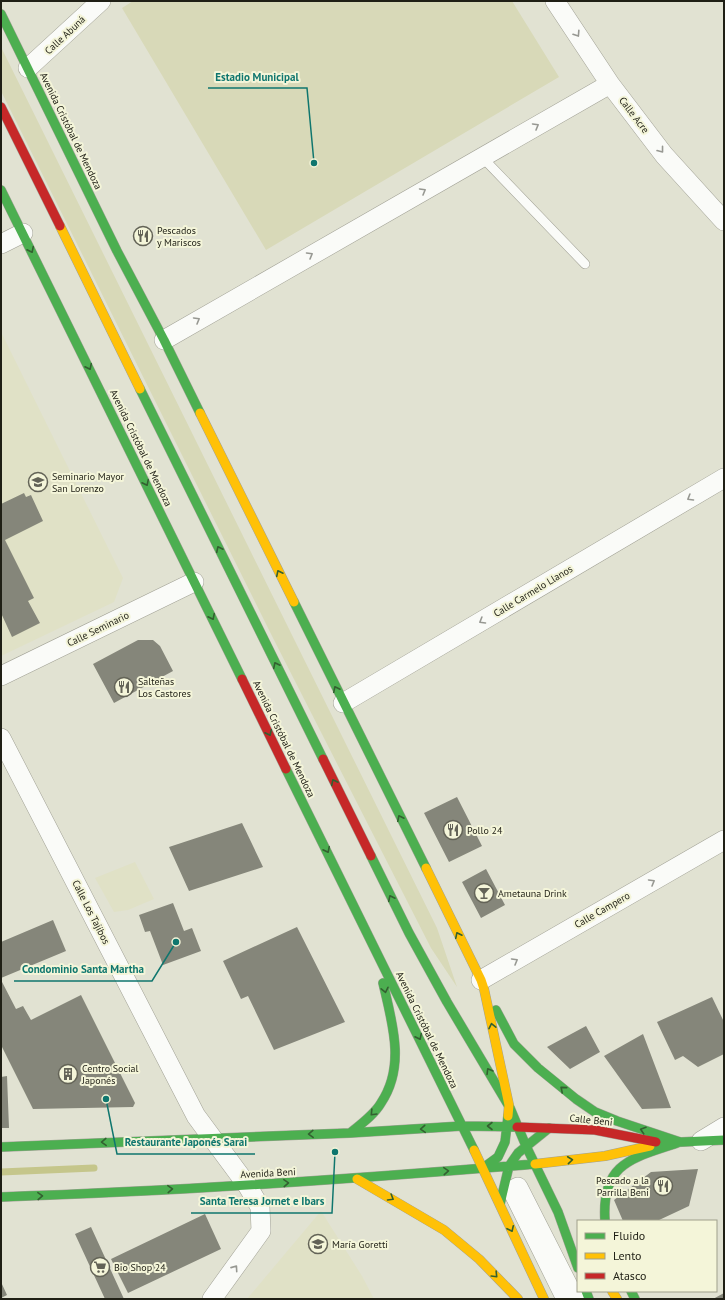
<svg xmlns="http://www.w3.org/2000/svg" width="725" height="1300" font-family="'PT Sans',sans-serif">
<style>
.built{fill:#e0e1c6}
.green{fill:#d8d9b8}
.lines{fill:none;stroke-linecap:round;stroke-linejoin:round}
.stream{stroke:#c5c68b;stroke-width:7}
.building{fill:#85867a}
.lane-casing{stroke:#a1a195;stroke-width:10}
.street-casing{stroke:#a1a195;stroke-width:20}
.fast-casing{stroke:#a1a195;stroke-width:10}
.slow-casing{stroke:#a1a195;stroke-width:10}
.jam-casing{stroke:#a1a195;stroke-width:10}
.lane{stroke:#fafbf8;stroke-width:9}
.street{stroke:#fafbf8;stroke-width:19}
.fast{stroke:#4caf50;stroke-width:9}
.slow{stroke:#ffc107;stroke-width:9}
.jam{stroke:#c62828;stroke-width:9}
.oneway{stroke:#979892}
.oneway2{stroke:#336030}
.labels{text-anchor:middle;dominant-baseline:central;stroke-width:4;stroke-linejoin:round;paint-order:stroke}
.street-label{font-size:10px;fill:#1f1f15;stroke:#f4f5d9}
.poi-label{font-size:10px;fill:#1f1f15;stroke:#f4f5d9;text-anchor:start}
.leader{fill:none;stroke:#0f766e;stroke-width:1.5}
.callout-dot{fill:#0f766e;stroke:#f4f5d9;stroke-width:1.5}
.callout-label{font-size:11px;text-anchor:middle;font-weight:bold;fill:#0f766e;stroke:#f4f5d9;stroke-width:4;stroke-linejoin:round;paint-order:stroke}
</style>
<rect width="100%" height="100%" fill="#e1e2d2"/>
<path class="built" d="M1 332 123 578 114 602 1 656Z
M135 862 154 899 128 910 114 912 95 878Z
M321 1211 362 1276 374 1299H247Z"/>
<path class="green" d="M133 1H512L559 77 266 250 122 8Z
M1 47 437 928 457 987 431 948 272 636 1 91Z"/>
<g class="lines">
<path class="stream" d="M1 1172 94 1168"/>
</g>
<path class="building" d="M24 493 26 497 31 495 43 521 5 540 34 598 28 601 40 623 12 637 1 613V504Z
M138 640H153L160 646 173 671 114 703 93 664Z
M457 797 482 846 449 862 424 813Z
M242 823 263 867 189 891 169 847Z
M486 869 505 905 481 918 462 882Z
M173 903 184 931 192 928 201 951 163 965 150 931 145 932 139 915Z
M53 920 66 951 1 978V942Z
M297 927 345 1022 274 1050 248 996 241 999 223 961Z
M1 980 16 1009 23 1006 31 1020 81 995 135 1103 133 1107 33 1109 1 1045Z
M712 997 724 1022V1054L698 1067 683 1056 675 1060 657 1022Z
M586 1026 600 1052 570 1069 547 1047Z
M643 1034 671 1108 642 1109 604 1056Z
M7 1076 9 1128H1V1077Z
M698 1169 689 1206 657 1221H623L614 1200 651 1172Z
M205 1214 221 1249 128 1293 111 1259Z
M91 1227 124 1299H105L75 1234Z
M1 1282 7 1295 1 1298Z
M724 1293V1299H713Z"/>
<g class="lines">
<g class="lane-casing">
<path id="lane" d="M482 157 585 264"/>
</g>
<g class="street-casing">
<path id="street" d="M555 1 610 84 664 155 724 221
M28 68 101 1
M1 244 23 233
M164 340 610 84
M1 676 194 582
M343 703 724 478
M1 738 196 1116 247 1185 260 1207 261 1231 212 1299
M481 980 724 840
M701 1141 724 1127
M566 1299 512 1190 518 1187 575 1299"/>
</g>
<g class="fast-casing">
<path id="fast" d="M1 14 117 251 164 340 200 413
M1 190 242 679
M140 389 323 759
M294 602 426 868
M286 769 474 1150
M371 856 409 933 447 1002 510 1108 526 1146 558 1212 578 1268
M496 1010 514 1044 538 1068 576 1099 595 1112 617 1121 680 1142
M350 1133C361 1124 374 1115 381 1103 406 1066 392 1022 383 983
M656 1142 661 1143 724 1140
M1 1147 350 1133 462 1126 517 1127
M483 1168 498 1157 505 1142 508 1116
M1 1197C179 1191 357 1179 535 1164
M500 1204 509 1166 518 1153 549 1128
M605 1221C601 1161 634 1158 680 1142
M586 1291 589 1299
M631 1291 635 1299"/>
</g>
<g class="slow-casing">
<path id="slow" d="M60 226 140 389
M200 413 294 602
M426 868 481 980 484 989 509 1105 508 1116
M474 1150 544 1299
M535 1164 605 1156 650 1146
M357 1179 444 1230 479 1259 518 1299
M612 1291 617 1299"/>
</g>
<g class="jam-casing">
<path id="jam" d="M1 107 60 226
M242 679 286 769
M323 759 371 856
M517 1127 595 1130 656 1142"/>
</g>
<use href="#lane" class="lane"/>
<use href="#street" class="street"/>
<use href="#fast" class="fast"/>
<use href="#slow" class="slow"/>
<use href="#jam" class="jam"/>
</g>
<defs><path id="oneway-chevron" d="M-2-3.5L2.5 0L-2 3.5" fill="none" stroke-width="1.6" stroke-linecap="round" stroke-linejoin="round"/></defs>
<g class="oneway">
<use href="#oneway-chevron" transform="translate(577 34) rotate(57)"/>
<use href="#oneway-chevron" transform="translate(536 126) rotate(-30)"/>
<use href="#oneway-chevron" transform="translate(661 150) rotate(52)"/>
<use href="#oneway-chevron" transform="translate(423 191) rotate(-30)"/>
<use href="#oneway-chevron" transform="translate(310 255) rotate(-30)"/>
<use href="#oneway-chevron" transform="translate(197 320) rotate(-30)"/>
<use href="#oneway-chevron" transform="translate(690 498) rotate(149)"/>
<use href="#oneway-chevron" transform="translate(482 621) rotate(149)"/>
<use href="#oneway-chevron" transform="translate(652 882) rotate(-30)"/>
<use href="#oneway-chevron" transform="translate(515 961) rotate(-30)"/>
<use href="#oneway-chevron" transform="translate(235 1268) rotate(-55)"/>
</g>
<g class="oneway2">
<use href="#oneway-chevron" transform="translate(31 250) rotate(64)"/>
<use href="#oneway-chevron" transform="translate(89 367) rotate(64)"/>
<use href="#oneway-chevron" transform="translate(146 483) rotate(64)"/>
<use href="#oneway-chevron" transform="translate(219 549) rotate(-116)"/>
<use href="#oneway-chevron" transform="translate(279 573) rotate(-116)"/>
<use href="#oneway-chevron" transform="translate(212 617) rotate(64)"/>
<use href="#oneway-chevron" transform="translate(276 665) rotate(-116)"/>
<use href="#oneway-chevron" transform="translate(336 689) rotate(-116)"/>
<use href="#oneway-chevron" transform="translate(269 733) rotate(64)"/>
<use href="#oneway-chevron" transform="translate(334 782) rotate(-116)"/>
<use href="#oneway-chevron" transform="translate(400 818) rotate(-116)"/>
<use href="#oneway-chevron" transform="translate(327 850) rotate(64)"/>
<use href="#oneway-chevron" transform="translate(391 898) rotate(-116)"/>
<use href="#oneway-chevron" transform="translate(458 935) rotate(-116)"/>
<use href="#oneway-chevron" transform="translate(385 990) rotate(78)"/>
<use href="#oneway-chevron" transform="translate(492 1026) rotate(-102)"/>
<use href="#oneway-chevron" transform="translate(419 1037) rotate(64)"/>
<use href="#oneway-chevron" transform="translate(489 1071) rotate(-121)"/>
<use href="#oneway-chevron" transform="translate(563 1089) rotate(-140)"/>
<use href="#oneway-chevron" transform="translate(373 1113) rotate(134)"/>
<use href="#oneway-chevron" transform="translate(490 1126) rotate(-180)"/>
<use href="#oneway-chevron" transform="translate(423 1129) rotate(176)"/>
<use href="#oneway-chevron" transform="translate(643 1130) rotate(-162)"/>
<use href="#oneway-chevron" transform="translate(311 1134) rotate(178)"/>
<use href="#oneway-chevron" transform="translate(104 1142) rotate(178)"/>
<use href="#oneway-chevron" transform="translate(570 1160) rotate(-6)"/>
<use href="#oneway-chevron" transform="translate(446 1171) rotate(-4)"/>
<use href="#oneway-chevron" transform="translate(286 1183) rotate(-3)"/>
<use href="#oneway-chevron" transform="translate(170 1189) rotate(-3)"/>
<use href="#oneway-chevron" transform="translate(40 1196) rotate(-2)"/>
<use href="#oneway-chevron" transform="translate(391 1198) rotate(31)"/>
<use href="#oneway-chevron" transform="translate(511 1229) rotate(65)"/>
<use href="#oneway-chevron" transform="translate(495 1275) rotate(46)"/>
</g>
<defs>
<g id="restaurant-ring" transform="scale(1)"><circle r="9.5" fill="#f4f5d9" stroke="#636357" stroke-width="1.5"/><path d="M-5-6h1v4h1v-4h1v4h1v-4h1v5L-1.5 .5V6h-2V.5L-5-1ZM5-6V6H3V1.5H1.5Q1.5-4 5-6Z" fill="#636357"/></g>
<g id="university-ring" transform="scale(1)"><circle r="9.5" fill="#f4f5d9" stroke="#636357" stroke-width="1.5"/><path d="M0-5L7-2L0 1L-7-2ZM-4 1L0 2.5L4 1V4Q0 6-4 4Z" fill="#636357"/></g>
<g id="bar-ring" transform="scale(1)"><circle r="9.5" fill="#f4f5d9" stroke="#636357" stroke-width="1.5"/><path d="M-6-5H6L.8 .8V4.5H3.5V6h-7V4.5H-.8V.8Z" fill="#636357"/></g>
<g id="building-ring" transform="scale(1)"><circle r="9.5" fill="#f4f5d9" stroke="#636357" stroke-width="1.5"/><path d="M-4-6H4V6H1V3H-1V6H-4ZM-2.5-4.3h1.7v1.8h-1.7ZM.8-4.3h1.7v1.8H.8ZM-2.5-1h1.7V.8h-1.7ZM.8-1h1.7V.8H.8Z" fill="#636357"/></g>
<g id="school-ring" transform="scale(1)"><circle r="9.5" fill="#f4f5d9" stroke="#636357" stroke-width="1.5"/><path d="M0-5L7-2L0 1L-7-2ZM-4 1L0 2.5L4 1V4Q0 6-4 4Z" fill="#636357"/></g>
<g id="supermarket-ring" transform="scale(1)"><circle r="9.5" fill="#f4f5d9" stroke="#636357" stroke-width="1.5"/><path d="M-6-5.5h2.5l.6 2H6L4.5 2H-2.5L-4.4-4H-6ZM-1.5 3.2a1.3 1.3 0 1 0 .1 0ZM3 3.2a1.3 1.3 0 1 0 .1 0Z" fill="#636357"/></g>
</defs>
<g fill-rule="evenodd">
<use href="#restaurant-ring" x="143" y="236"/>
<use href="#university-ring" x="38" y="482"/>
<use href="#restaurant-ring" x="124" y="687"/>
<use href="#restaurant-ring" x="453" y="830"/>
<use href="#bar-ring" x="484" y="893"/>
<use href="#building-ring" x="68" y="1074"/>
<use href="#restaurant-ring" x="663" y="1186"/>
<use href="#school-ring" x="318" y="1244"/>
<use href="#supermarket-ring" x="100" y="1267"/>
</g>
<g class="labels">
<g class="street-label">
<text transform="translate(65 35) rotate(-43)">Calle Abuná</text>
<text transform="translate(634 115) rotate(53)">Calle Acre</text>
<text transform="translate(71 131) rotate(64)">Avenida Cristóbal de Mendoza</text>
<text transform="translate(141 448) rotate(64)">Avenida Cristóbal de Mendoza</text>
<text transform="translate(533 591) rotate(-31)">Calle Carmelo Llanos</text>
<text transform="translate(98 629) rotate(-26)">Calle Seminario</text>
<text transform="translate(284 739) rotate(64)">Avenida Cristóbal de Mendoza</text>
<text transform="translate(602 910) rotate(-30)">Calle Campero</text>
<text transform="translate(91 912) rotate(63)">Calle Los Tajibos</text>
<text transform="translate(427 1030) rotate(64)">Avenida Cristóbal de Mendoza</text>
<text transform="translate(591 1120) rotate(6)">Calle Beni</text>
<text transform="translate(268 1173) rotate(-3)">Avenida Beni</text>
</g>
<g class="poi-label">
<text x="157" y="230">Pescados<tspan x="157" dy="12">y Mariscos</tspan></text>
<text x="52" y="476">Seminario Mayor<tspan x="52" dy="12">San Lorenzo</tspan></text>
<text x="138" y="681">Salteñas<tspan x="138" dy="12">Los Castores</tspan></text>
<text x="467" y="830">Pollo 24</text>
<text x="498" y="893">Ametauna Drink</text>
<text x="82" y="1068">Centro Social<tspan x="82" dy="12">Japonés</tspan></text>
<text x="649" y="1180" text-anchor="end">Pescado a la<tspan x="649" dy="12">Parrilla Beni</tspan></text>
<text x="332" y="1244">María Goretti</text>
<text x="114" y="1267">Bio Shop 24</text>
</g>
</g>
<path class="leader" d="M314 163L307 88H208M176 942L152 981H14M106 1099L117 1154H255M335 1152L332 1213H191"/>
<g class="callout-dot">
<circle cx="314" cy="163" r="4"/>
<circle cx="176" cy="942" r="4"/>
<circle cx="106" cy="1099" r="4"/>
<circle cx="335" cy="1152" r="4"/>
</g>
<g class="callout-label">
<text x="257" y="81">Estadio Municipal</text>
<text x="83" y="973">Condominio Santa Martha</text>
<text x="186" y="1146">Restaurante Japonés Sarai</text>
<text x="262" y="1205">Santa Teresa Jornet e Ibars</text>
</g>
<rect width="725" height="1300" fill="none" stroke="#1f1f15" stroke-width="4"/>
<rect x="577" y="1220" width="140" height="72" fill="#f4f5d9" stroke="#9f9f8b"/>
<rect x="585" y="1233" width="20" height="6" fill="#4caf50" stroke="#9f9f8b"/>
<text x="613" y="1240" font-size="12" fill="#1f1f15">Fluido</text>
<rect x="585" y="1253" width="20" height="6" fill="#ffc107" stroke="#9f9f8b"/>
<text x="613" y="1260" font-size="12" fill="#1f1f15">Lento</text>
<rect x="585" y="1273" width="20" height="6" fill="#c62828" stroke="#9f9f8b"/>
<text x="613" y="1280" font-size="12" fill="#1f1f15">Atasco</text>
</svg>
